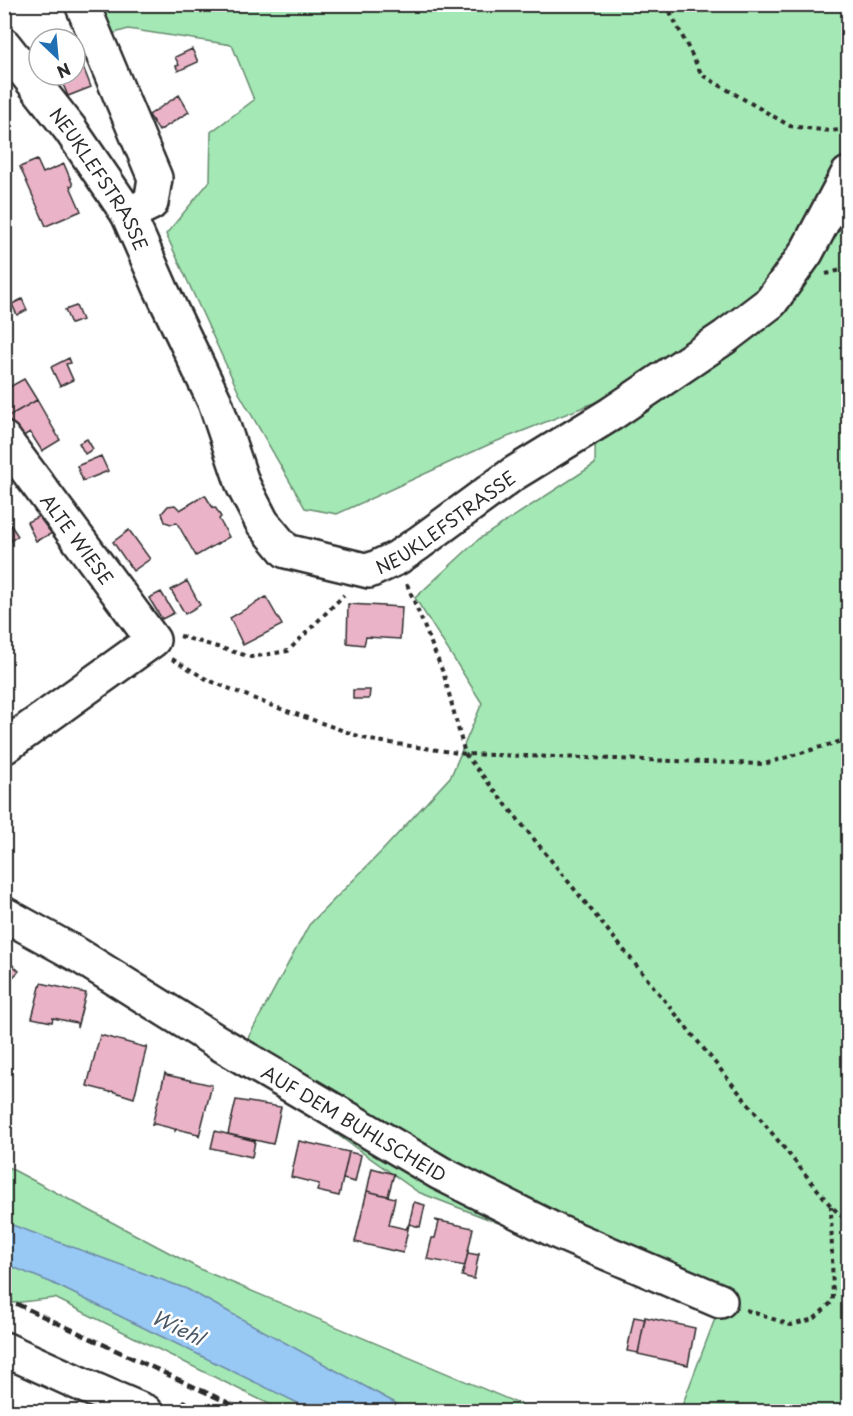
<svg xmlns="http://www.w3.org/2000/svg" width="853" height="1416" font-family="'Playpen Sans',sans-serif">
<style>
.green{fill:#a4e9b5;stroke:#688a70;stroke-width:1.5}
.water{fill:#98c8f4;stroke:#6c89a4;stroke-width:1.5}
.building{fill:#ebb3c7;stroke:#2b2b2b;stroke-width:1.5}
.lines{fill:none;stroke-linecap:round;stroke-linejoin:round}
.minor-casing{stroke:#2b2b2b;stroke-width:38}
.path{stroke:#2b2b2b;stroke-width:4;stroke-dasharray:4.5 4.5;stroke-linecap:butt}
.minor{stroke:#fff;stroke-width:33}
.rail{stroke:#2b2b2b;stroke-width:4.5;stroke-dasharray:9 4.5;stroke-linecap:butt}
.labels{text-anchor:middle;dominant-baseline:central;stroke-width:5;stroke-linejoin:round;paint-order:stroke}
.street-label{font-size:18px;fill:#2b2b2b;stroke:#fff}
.water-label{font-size:20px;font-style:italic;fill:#4c5a67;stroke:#fff}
</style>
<rect width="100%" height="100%" fill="#fff"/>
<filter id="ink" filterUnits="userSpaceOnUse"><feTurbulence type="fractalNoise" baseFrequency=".0167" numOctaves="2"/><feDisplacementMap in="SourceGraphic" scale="12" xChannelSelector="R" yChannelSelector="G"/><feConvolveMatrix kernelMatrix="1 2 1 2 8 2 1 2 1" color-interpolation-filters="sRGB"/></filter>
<g filter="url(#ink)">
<path class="green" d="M69 5H848V1411H680L719 1308 418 1192 235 1062 309 925 382 851 451 776 482 703 415 598 479 539 595 464 596 402 490 444 337 514 305 508 239 393 166 234 210 181 211 132 254 100 232 45 128 29 85 42Z
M4 1165 202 1270 536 1411H283L55 1298 5 1304Z"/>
<path class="water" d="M4 1222 187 1289 410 1411H314L50 1282 5 1264Z"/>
<path class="building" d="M75 46 91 87 68 96 59 75H75Z
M192 49 198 62 178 71 176 66 179 65 175 57Z
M179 95 189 112 159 131 149 115Z
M37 160 43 173 64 164 73 185 70 186 81 211 46 226 20 167Z
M22 299 27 310 17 315 12 304Z
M76 306 82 320 71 324 65 310Z
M69 358 71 363 66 364 73 380 60 386 51 367Z
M24 379 37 400 7 417 4 413V390Z
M37 400 60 440 42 451 30 432 20 438 7 417Z
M87 439 93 449 85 454 79 443Z
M101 456 108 471 83 481 77 466Z
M205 495 213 508 215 507 221 517 219 519 229 537 196 556 177 523 171 524 165 522 162 513 168 506 175 505 180 510Z
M47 512 57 531 36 541 27 522Z
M4 515 18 536 4 545Z
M129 530 150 559 133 571 113 542Z
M187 581 200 605 185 614 171 590Z
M161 592 174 613 162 619 149 598Z
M266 597 282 625 243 645 230 618Z
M348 604 402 607 400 639 366 637 364 645 347 643Z
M353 690H370L369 699H353Z
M4 957 19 971 8 982 4 979Z
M41 983 86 993 77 1028V1023L53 1018 52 1022 32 1018Z
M100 1035 144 1047 147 1046 134 1098 112 1091 110 1092 87 1086Z
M165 1073 167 1075 212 1085 199 1136 198 1134 177 1129 175 1131V1129L155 1124 152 1125Z
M236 1100 281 1107 273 1144 228 1134Z
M215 1131 255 1141 252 1157 211 1148Z
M299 1141 349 1152 339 1196 317 1191 319 1184 291 1177Z
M349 1152 361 1155 355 1182 343 1179Z
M372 1168 394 1174 388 1196 367 1191Z
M367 1191 395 1198 389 1225 406 1229 409 1224 403 1253 355 1242Z
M414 1202 425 1205 420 1227 409 1224Z
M435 1220 473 1228 465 1266 427 1259 432 1238H435L439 1222Z
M479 1252 474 1279 462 1276 468 1253 479 1255Z
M634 1317 645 1319 638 1353 627 1351Z
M645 1317 695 1328 688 1365 638 1354Z"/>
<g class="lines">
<g class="minor-casing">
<g id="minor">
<path d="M82 4 155 178 151 203 128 214"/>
<path id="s1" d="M4 45 70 129 128 214 161 289 215 402 243 485 262 522 286 551 369 571 397 558 419 543 513 474 611 414 725 337 771 302 806 253 848 174"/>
<path id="s2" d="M4 439 153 640 4 747"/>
<path id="s3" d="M4 914 78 955 219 1043 440 1173 558 1232 720 1301"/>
<path d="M4 1349 83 1385 146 1412"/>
</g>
</g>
<path class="path" d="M666 4 702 75 790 126 830 131 848 129
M826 274 848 268
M407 584 444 675 465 754 831 1206 848 1222
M180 636 251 657 288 651 344 595
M172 659 208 680 270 705 370 740 465 754 764 764 848 739
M746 1310 791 1325 814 1319 833 1301 831 1206
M180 1412 187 1397"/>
<use href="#minor" class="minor"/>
<path class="rail" d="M4 1298 248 1412"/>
</g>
</g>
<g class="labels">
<g class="street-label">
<text stroke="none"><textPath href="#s1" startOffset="165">NEUKLEFSTRASSE</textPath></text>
<text stroke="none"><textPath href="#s1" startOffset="760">NEUKLEFSTRASSE</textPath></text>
<text stroke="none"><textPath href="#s2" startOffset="124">ALTE WIESE</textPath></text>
<text stroke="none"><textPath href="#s3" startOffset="408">AUF DEM BUHLSCHEID</textPath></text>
</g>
<g class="water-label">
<text transform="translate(178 1327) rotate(26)">Wiehl</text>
</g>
</g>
<rect width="853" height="1416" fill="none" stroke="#fff" stroke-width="24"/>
<rect x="12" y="12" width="829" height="1392" fill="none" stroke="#2b2b2b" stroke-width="2" filter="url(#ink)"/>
<g transform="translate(57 57) rotate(154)"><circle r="28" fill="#ffffff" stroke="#aaaaaa" stroke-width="1.5"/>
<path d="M0-4.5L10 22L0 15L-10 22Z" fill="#1f6fb2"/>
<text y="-9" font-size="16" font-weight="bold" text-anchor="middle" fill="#2b2b2b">N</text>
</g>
</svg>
